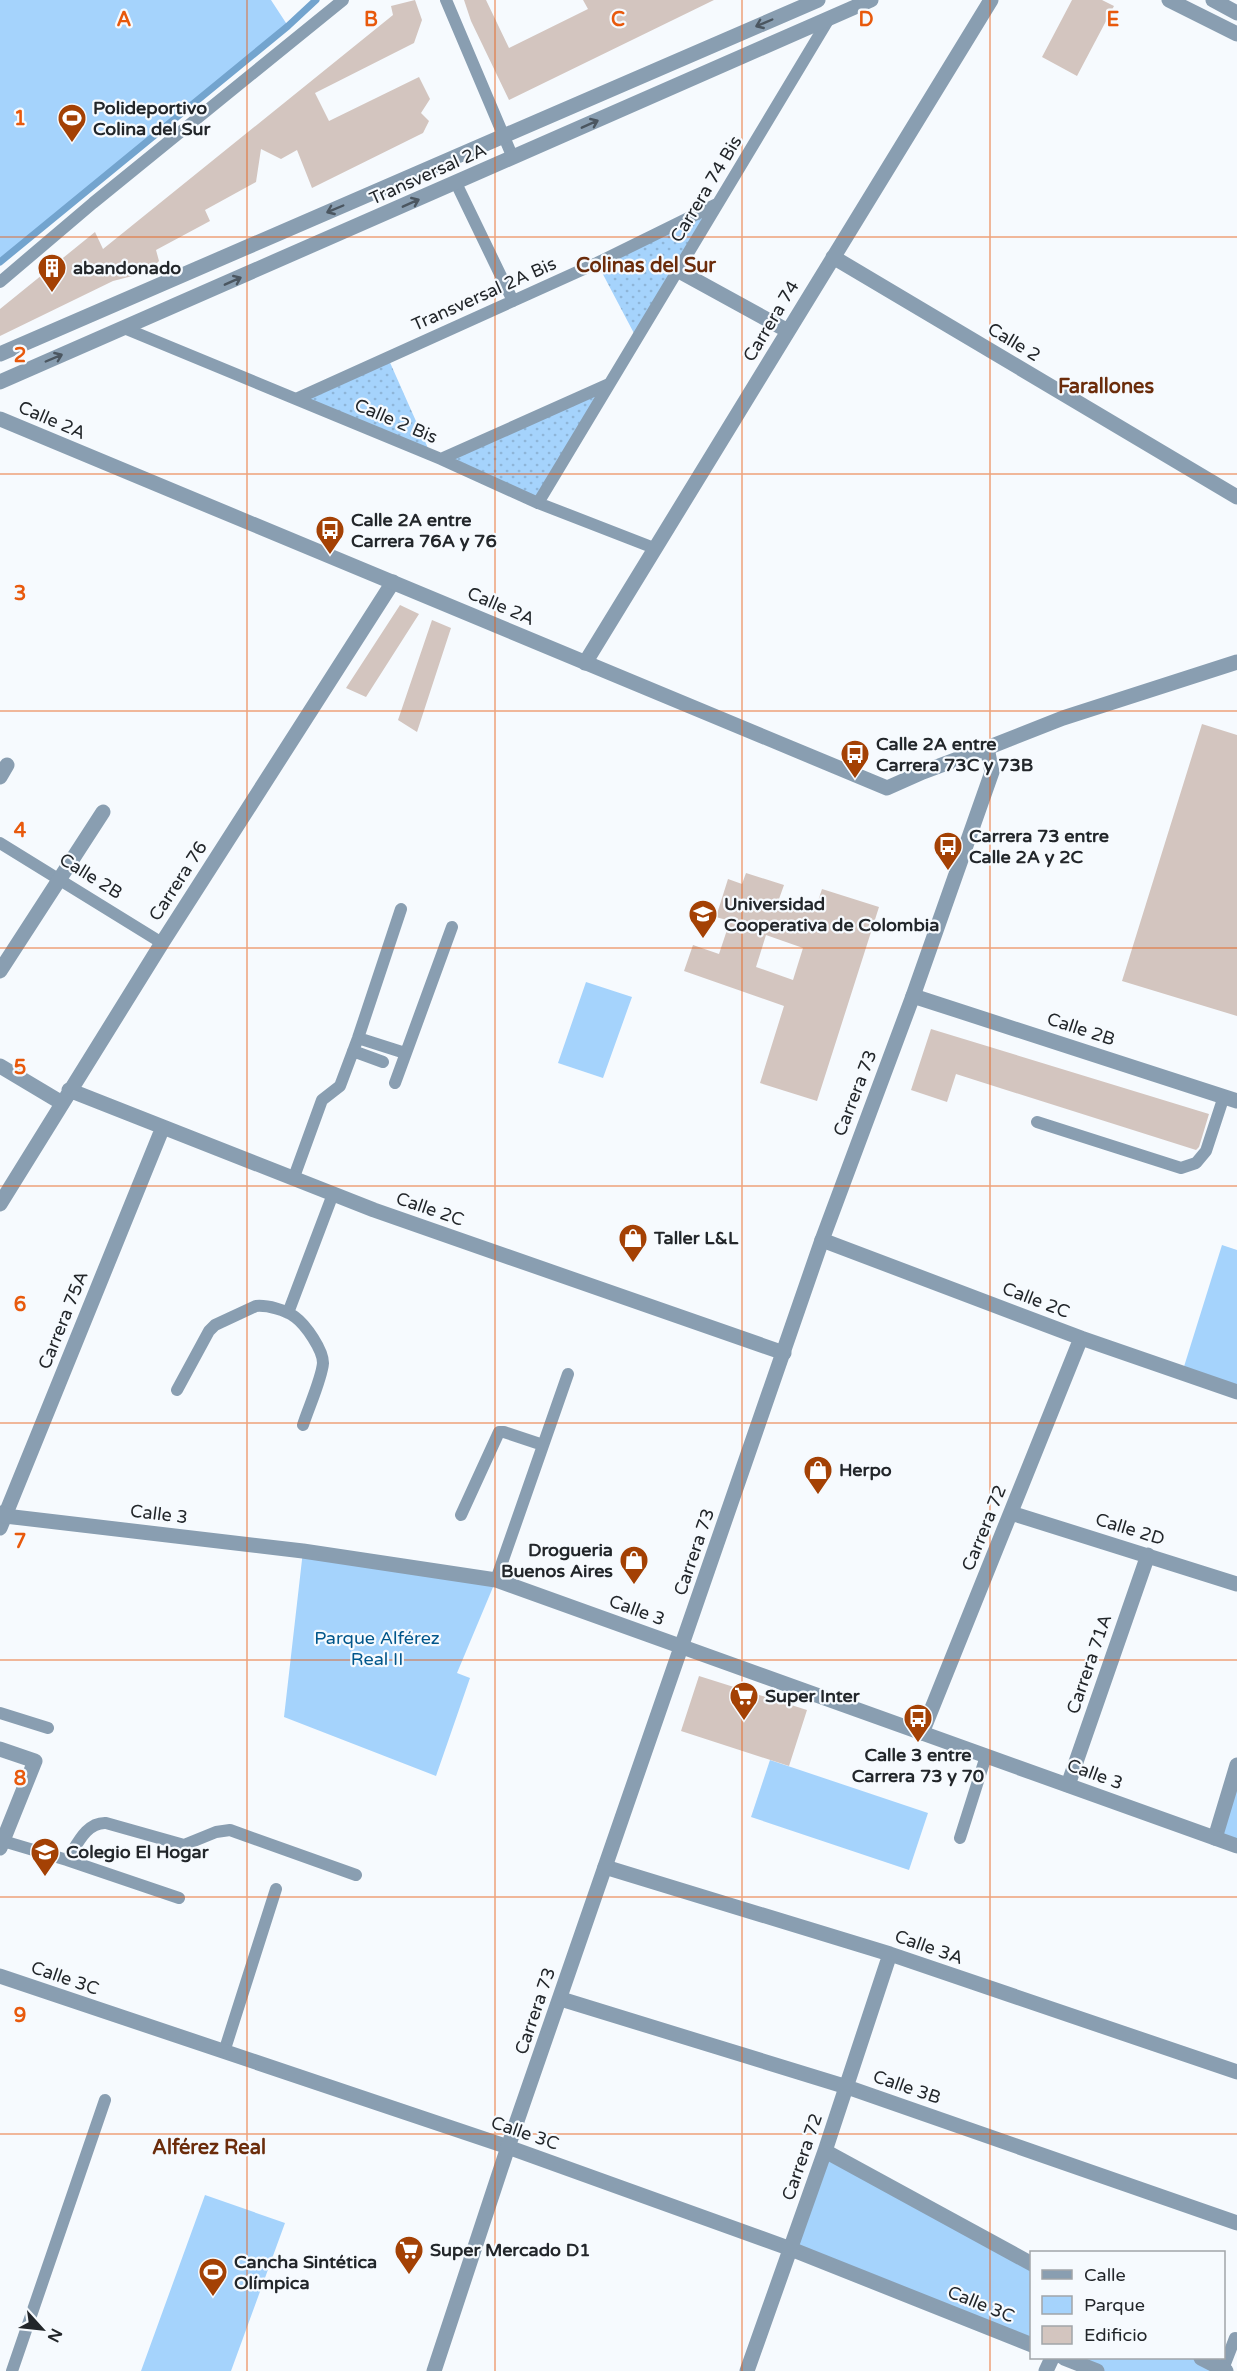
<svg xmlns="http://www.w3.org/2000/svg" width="1237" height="2371" font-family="'Varela Round',sans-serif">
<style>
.grass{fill:url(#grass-dots)}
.park{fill:#a5d3fc}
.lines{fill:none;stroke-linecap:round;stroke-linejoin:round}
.stream{stroke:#73a4ce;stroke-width:7}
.building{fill:#d3c5bf;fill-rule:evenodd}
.service{stroke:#899eb1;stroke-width:12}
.minor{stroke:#899eb1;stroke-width:15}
.tertiary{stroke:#899eb1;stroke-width:15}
.oneway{stroke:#4b5660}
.grid{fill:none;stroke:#e8590c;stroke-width:1.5;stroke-opacity:0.55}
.labels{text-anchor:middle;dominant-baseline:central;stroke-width:4.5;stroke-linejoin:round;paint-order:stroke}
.poi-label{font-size:18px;font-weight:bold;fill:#22262a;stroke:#f6fafe;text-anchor:start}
.street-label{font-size:18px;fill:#22262a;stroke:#f6fafe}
.park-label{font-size:18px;fill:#00568b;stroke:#f6fafe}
.neighbourhood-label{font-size:20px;font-weight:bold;fill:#6b2c0b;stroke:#f6fafe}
.grid-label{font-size:20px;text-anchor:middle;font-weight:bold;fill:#e8590c;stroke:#f6fafe;stroke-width:4.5;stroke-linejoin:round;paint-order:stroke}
</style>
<defs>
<pattern id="grass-dots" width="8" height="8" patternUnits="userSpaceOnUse" patternTransform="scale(1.5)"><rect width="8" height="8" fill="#a5d3fc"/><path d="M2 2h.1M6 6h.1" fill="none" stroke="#8eb5d8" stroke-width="1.8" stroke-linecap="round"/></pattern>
</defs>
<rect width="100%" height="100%" fill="#f6fafe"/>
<path class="grass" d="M718 203 637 339 597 263Z
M388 358 431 455 296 399Z
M609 384 538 503 441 459Z"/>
<path class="park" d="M0 0H271L288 26 0 262Z
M586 982 632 997 603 1078 558 1063Z
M1222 1245 1237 1250V1392L1182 1373Z
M303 1551 496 1580 457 1673 470 1678 436 1776 284 1717Z
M770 1760 928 1813 909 1870 751 1817Z
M1237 1765V1846L1215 1838Z
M825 2151 1031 2264V2345L791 2249Z
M205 2195 285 2223 231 2371H141Z
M1064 2358H1201L1226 2371H1097Z"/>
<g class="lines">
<path class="stream" d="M0 262 288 26 316 0"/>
</g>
<path class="building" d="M415 0 422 20 414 43 315 93 329 121 419 77 430 99 421 113 429 121 423 133 312 188 297 150 281 159 261 149 256 182 205 210 210 221 156 250 159 261 148 272 113 281 0 336V309L95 232 103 249 393 15 391 6Z
M464 0H486L509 48 588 9 583 0H714L509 100 471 21Z
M1072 0H1102L1114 6 1077 76 1042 57Z
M400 605 419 614 366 697 346 688Z
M432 620 451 628 417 732 398 720Z
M1202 724 1237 735V1016L1122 981Z
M746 873 784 885 779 899 815 910 822 889 879 907 817 1101 760 1083 784 1006 684 971 693 945 719 954 730 921 716 917 728 879 742 884ZM766 935 803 948 793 980 756 967Z
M931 1029 1209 1114 1199 1147 1196 1150 956 1074 947 1102 911 1090Z
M699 1676 807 1710 789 1766 681 1731Z"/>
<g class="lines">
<path class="service" d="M446 0 513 158
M456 183 513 301
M0 282 93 203 343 0
M124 328 441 459 538 503 654 548
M296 399 597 263 717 204
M441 459 609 384
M538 503 830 17
M0 843 162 943
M358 1038 405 1053
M353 1051 383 1062
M395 1083 452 927
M1037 1122 1181 1168 1196 1163 1206 1151 1224 1096
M294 1177 322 1100 340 1086 358 1038 401 909
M288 1313 333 1194
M177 1390 209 1331 215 1325 256 1306C267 1305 286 1310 295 1317 306 1325 323 1350 323 1363 322 1378 308 1409 303 1425
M461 1515 499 1432H504L543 1445
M496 1580 568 1374
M0 1713 48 1728
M960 1838 986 1756
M3 1841 67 1860 179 1898
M67 1860C77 1845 86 1822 106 1823L184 1845 216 1832 230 1830 356 1875
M224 2052 276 1889
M1223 2369 1235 2338
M12 2371 105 2100"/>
<path class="minor" d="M1213 0 1237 13
M833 257 1237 497
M677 270 788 331
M585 663 991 0
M987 748 1063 718 1237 662
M0 777 7 765
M0 971 103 812
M913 996 1237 1101
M0 1066 62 1103
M69 1090 374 1210 784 1353
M0 1204 162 943 393 582
M822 1240 1081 1338 1237 1392
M1011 1513 1237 1584
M0 1528 163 1127
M922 1733 1081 1338
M0 1749 35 1761 0 1848
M1068 1785 1148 1555
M1215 1838 1237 1765
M605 1867 890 1954 1237 2072
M0 1976 508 2147 791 2249 1032 2345
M561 1999 847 2087 1237 2223
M825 2151 1032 2264
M1064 2358 1097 2371
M1201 2358 1226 2371
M747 2371 825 2151 890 1954
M1046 2371 1052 2358"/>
<path class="tertiary" d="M1169 0 1237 34
M0 354 818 0
M0 382 871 0
M0 419 887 788 923 772 987 748 992 772 913 996 822 1240 508 2147 434 2371
M0 1513 5 1516 303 1551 496 1580 1237 1846"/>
</g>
<defs><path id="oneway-shaft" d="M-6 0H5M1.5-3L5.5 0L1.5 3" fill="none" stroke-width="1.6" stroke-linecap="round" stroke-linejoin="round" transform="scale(1.5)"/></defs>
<g class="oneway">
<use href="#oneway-shaft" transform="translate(764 23) rotate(157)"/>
<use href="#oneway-shaft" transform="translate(590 124) rotate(-24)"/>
<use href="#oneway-shaft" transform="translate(411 203) rotate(-24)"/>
<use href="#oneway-shaft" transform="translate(335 209) rotate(157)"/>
<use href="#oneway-shaft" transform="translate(233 281) rotate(-24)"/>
<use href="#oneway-shaft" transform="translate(54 358) rotate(-23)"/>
</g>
<path class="grid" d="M247 0V2371M495 0V2371M742 0V2371M990 0V2371M0 237H1237M0 474H1237M0 711H1237M0 948H1237M0 1186H1237M0 1423H1237M0 1660H1237M0 1897H1237M0 2134H1237"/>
<defs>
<g id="stadium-pin" transform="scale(1.5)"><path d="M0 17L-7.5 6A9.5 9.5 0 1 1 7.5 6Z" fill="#a44104" stroke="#f6fafe"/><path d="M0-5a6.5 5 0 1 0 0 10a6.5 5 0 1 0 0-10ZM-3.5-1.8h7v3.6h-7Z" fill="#fff"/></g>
<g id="building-pin" transform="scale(1.5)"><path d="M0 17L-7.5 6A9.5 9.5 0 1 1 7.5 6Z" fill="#a44104" stroke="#f6fafe"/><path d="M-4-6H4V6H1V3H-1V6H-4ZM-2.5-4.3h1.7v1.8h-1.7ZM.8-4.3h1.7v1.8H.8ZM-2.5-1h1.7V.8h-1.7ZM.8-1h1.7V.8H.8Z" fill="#fff"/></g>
<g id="bus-pin" transform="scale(1.5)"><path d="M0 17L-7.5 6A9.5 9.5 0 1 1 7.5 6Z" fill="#a44104" stroke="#f6fafe"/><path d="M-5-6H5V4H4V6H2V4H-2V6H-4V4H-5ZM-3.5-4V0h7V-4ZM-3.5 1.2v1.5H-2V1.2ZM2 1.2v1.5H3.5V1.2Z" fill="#fff"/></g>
<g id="university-pin" transform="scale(1.5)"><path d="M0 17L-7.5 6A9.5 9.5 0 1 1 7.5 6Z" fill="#a44104" stroke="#f6fafe"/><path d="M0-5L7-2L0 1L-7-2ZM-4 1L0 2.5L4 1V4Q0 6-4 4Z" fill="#fff"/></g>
<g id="shop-pin" transform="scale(1.5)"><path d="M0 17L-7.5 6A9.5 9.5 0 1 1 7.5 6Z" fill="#a44104" stroke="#f6fafe"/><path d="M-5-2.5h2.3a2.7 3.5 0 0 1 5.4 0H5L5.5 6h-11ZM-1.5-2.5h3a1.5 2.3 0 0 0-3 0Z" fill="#fff"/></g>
<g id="supermarket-pin" transform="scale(1.5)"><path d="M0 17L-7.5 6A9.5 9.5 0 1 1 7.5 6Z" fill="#a44104" stroke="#f6fafe"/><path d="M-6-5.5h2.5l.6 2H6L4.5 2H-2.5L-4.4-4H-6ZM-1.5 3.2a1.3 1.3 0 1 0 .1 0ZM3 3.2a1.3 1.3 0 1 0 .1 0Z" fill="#fff"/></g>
<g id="school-pin" transform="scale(1.5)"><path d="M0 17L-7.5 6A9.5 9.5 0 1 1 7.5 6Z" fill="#a44104" stroke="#f6fafe"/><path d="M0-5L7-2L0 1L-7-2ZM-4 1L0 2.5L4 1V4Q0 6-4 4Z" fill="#fff"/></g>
</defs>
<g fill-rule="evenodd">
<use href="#stadium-pin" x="72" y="118"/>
<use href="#building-pin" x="52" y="268"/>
<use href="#bus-pin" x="330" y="530"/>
<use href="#bus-pin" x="855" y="754"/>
<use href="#bus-pin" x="948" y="846"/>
<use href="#university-pin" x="703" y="914"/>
<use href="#shop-pin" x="633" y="1238"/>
<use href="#shop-pin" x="818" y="1470"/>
<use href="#shop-pin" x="634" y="1560"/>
<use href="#supermarket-pin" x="744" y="1696"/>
<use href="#bus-pin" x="918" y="1718"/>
<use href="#school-pin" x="45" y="1852"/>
<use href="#supermarket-pin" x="409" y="2250"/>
<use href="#stadium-pin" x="213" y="2272"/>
</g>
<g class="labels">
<g class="poi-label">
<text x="93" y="108">Polideportivo<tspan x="93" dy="21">Colina del Sur</tspan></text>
<text x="73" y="268">abandonado</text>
<text x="351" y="520">Calle 2A entre<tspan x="351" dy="21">Carrera 76A y 76</tspan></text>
<text x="876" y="744">Calle 2A entre<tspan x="876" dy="21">Carrera 73C y 73B</tspan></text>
<text x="969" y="836">Carrera 73 entre<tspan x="969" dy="21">Calle 2A y 2C</tspan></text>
<text x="724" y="904">Universidad<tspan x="724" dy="21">Cooperativa de Colombia</tspan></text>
<text x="654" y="1238">Taller L&amp;L</text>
<text x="839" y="1470">Herpo</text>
<text x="613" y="1550" text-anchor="end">Drogueria<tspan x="613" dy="21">Buenos Aires</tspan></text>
<text x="765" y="1696">Super Inter</text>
<text x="918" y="1755" text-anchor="middle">Calle 3 entre<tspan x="918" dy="21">Carrera 73 y 70</tspan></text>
<text x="66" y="1852">Colegio El Hogar</text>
<text x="430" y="2250">Super Mercado D1</text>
<text x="234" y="2262">Cancha Sintética<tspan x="234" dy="21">Olímpica</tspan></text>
</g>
<g class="street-label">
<text transform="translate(428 174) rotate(-24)">Transversal 2A</text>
<text transform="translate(706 189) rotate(-59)">Carrera 74 Bis</text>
<text transform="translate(484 294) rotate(-24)">Transversal 2A Bis</text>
<text transform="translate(771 321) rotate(-59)">Carrera 74</text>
<text transform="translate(1014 342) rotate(31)">Calle 2</text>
<text transform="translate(52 420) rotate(23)">Calle 2A</text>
<text transform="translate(396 421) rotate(23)">Calle 2 Bis</text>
<text transform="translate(501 606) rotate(23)">Calle 2A</text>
<text transform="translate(91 876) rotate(32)">Calle 2B</text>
<text transform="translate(178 881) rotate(-57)">Carrera 76</text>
<text transform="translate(1081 1029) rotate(18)">Calle 2B</text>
<text transform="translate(855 1093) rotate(-69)">Carrera 73</text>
<text transform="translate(430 1209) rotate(19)">Calle 2C</text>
<text transform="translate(1036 1300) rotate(21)">Calle 2C</text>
<text transform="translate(63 1320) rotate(-68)">Carrera 75A</text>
<text transform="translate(159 1514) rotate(7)">Calle 3</text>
<text transform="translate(984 1528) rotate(-68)">Carrera 72</text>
<text transform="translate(1130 1529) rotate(17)">Calle 2D</text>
<text transform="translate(694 1552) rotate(-71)">Carrera 73</text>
<text transform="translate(637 1610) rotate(20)">Calle 3</text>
<text transform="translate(1089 1664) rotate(-71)">Carrera 71A</text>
<text transform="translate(1095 1774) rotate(20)">Calle 3</text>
<text transform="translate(929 1947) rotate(19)">Calle 3A</text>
<text transform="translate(65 1978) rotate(19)">Calle 3C</text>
<text transform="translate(535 2011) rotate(-71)">Carrera 73</text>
<text transform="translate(907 2087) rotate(19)">Calle 3B</text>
<text transform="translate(525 2133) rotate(19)">Calle 3C</text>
<text transform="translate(802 2157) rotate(-71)">Carrera 72</text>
<text transform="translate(981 2304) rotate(22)">Calle 3C</text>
</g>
<g class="park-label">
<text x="377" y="1638">Parque Alférez<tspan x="377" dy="21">Real II</tspan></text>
</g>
<g class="neighbourhood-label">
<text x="646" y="266">Colinas del Sur</text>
<text x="1106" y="387">Farallones</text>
<text x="209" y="2148">Alférez Real</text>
</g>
</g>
<g class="grid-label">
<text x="124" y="26">A</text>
<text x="371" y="26">B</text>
<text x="618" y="26">C</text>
<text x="866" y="26">D</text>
<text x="1113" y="26">E</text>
<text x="20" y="125">1</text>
<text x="20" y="362">2</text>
<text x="20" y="600">3</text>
<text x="20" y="837">4</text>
<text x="20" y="1074">5</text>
<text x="20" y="1311">6</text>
<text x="20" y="1548">7</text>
<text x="20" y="1785">8</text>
<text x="20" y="2022">9</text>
</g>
<rect x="1030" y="2251" width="195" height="108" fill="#f6fafe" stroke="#a1a5a9" stroke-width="1.5"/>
<rect x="1042" y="2270" width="30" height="9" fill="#899eb1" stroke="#a1a5a9" stroke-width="1.5"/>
<text x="1084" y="2281" font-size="18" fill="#22262a">Calle</text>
<rect x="1042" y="2296" width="30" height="18" fill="#a5d3fc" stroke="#a1a5a9" stroke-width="1.5"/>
<text x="1084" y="2311" font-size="18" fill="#22262a">Parque</text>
<rect x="1042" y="2326" width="30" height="18" fill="#d3c5bf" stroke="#a1a5a9" stroke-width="1.5"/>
<text x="1084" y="2341" font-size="18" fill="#22262a">Edificio</text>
<g transform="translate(42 2329) rotate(117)" stroke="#f6fafe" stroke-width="4.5" paint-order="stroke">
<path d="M0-4.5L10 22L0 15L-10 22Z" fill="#22262a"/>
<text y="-9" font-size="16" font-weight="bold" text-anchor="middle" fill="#22262a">N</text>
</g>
</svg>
